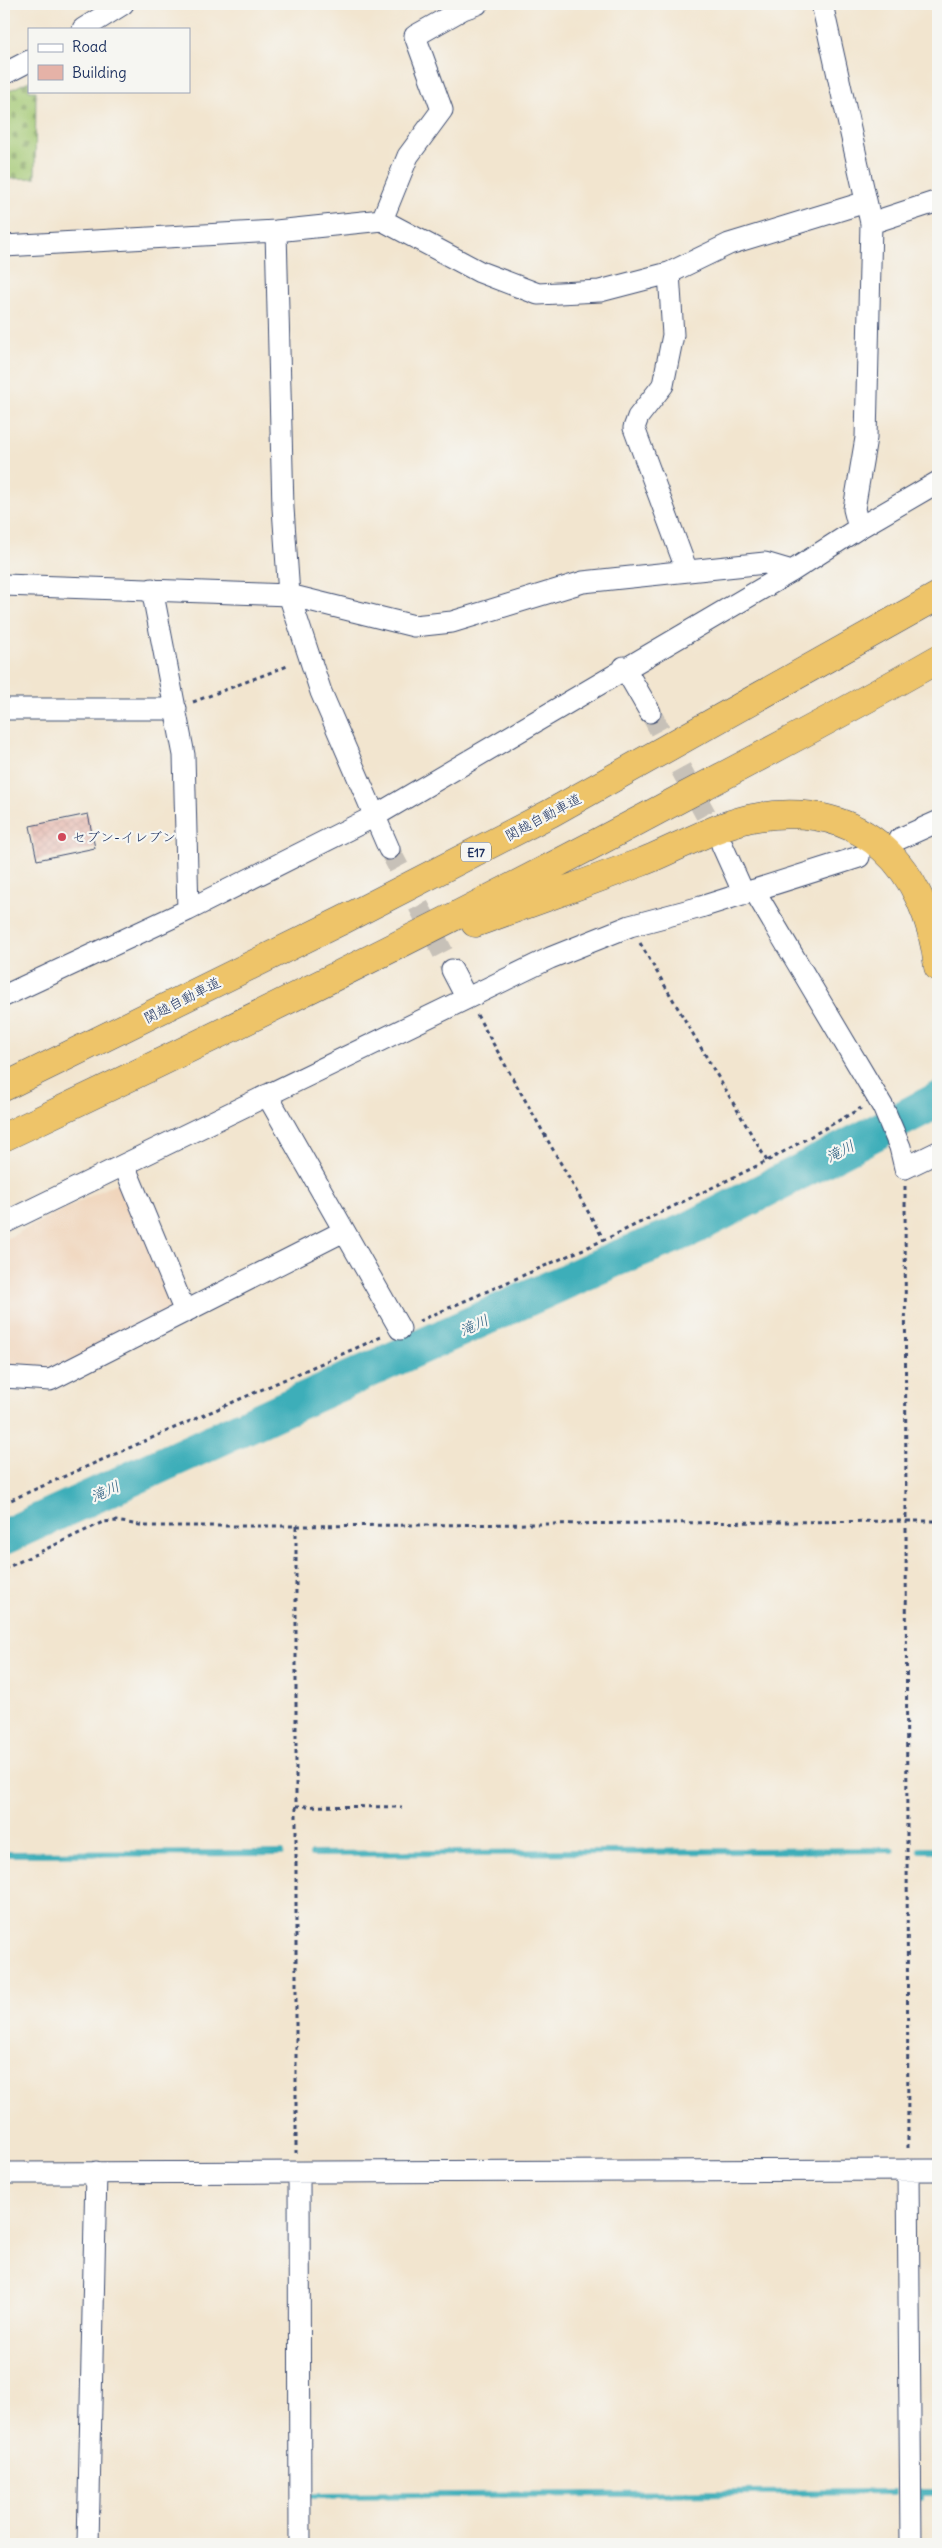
<svg xmlns="http://www.w3.org/2000/svg" width="942" height="2548" font-family="Delius,'Klee One',sans-serif">
<style>
.built{fill:#f0d5bc}
.cemetery{fill:url(#cemetery-stones);stroke:#5f7c68}
.lines{fill:none;stroke-linecap:round;stroke-linejoin:round}
.stream{stroke:#3eaeb9;stroke-width:6}
.river{stroke:#3eaeb9;stroke-width:36}
.building{fill:url(#building-cross-hatch)}
.minor-tunnel{stroke:#c7c1b8;stroke-width:21;stroke-dasharray:21 11;stroke-linecap:butt}
.minor-casing{stroke:#3b4a6f;stroke-width:23}
.highway-casing{stroke:#3b4a6f;stroke-width:29}
.path{stroke:#3b4a6f;stroke-width:3;stroke-dasharray:4 4;stroke-linecap:butt}
.minor{stroke:#fff;stroke-width:21}
.highway{stroke:#eec469;stroke-width:28}
.poi-dot{fill:#d1495b;stroke:#f6f6f2;stroke-width:2}
.labels{text-anchor:middle;dominant-baseline:central;stroke-width:4.5;stroke-linejoin:round;paint-order:stroke}
.shield{fill:#f6f6f2;stroke:#5d6b8a;stroke-width:1}
.shield-label{font-size:12px;font-weight:bold;fill:#1b2f5e}
.street-label{font-size:14px;fill:#1b2f5e;stroke:#f6f6f2}
.poi-label{font-size:14px;fill:#1b2f5e;stroke:#f6f6f2;text-anchor:start}
.water-label{font-size:15px;font-style:italic;fill:#275b7e;stroke:#f6f6f2}
</style>
<defs>
<pattern id="cemetery-stones" width="16" height="16" patternUnits="userSpaceOnUse" patternTransform="scale(1.25)"><rect width="16" height="16" fill="#a3c872"/><path d="M2 7V4a2 2 0 0 1 4 0v3zM10 15v-3a2 2 0 0 1 4 0v3z" fill="#84a361"/></pattern>
<pattern id="building-cross-hatch" width="8" height="8" patternUnits="userSpaceOnUse" patternTransform="scale(1.25)"><rect width="8" height="8" fill="#e5b2a7"/><path d="M0 0l8 8M0 8l8-8" fill="none" stroke="#c49992"/></pattern>
</defs>
<rect width="100%" height="100%" fill="#f6f6f2"/>
<filter id="ink" filterUnits="userSpaceOnUse"><feTurbulence type="fractalNoise" baseFrequency=".02" numOctaves="2"/><feDisplacementMap in="SourceGraphic" scale="10" xChannelSelector="R" yChannelSelector="G"/><feConvolveMatrix kernelMatrix="1 2 1 2 8 2 1 2 1" color-interpolation-filters="sRGB"/></filter>
<filter id="wash" filterUnits="userSpaceOnUse"><feTurbulence type="fractalNoise" baseFrequency=".0096" numOctaves="4" result="noise"/><feDisplacementMap in="SourceGraphic" scale="20" xChannelSelector="R" yChannelSelector="G"/><feGaussianBlur stdDeviation="1.12" result="paint"/><feColorMatrix in="noise" values="0 0 0 0 0 0 0 0 0 0 0 0 0 0 0 0 0 1.4 0 .05"/><feComposite in="paint" operator="in"/></filter>
<g filter="url(#wash)">
<rect width="100%" height="100%" fill="#f2e5cf"/>
<path class="built" d="M122 1180 174 1302 172 1312 48 1374 4 1371V1240Z"/>
<path class="cemetery" d="M29 81V91H36L35 178 4 179V93Z"/>
<g class="lines">
<path class="stream" d="M920 1850H938
M4 1854 281 1853
M312 1854 892 1850
M310 2496 894 2492
M921 2498V2492H938"/>
<path class="river" d="M4 1537 301 1401 613 1260 688 1230 938 1100"/>
</g>
<g id="blocks">
<path class="building" d="M88 814 95 848 37 860 30 826Z"/>
</g>
</g>
<g filter="url(#ink)">
<use href="#blocks" fill-opacity="0" stroke="#3b4a6f" stroke-width="1"/>
<g class="lines">
<path class="minor-tunnel" d="M650 712 721 843
M389 849 452 970"/>
<g class="minor-casing">
<path id="minor" d="M822 4 871 223 866 438 854 509 859 528
M83 29 123 4
M4 74 29 61
M382 220 408 156 442 110 415 36 463 9 477 4
M871 223 938 201
M276 231 283 508 289 595 321 692 389 849
M4 246 276 231 382 220 480 272 538 294 600 291 669 273 729 244 866 202
M669 273 673 335 663 385 638 417 634 428 687 571
M4 585 289 595 414 626 452 622 583 582 765 563 792 571
M152 589 184 755 188 910
M624 667 650 712
M4 709H176
M899 839 937 822
M722 845 744 894
M754 890 883 1107 900 1147 905 1168 938 1152
M452 970 466 997
M4 996 188 910 375 816 792 571 859 528 938 482
M267 1095 400 1329
M124 1165 185 1312
M4 1223 550 958 630 926 701 907 859 857
M4 1377 50 1380 344 1231
M908 2170 911 2544
M4 2173 938 2170
M299 2173 300 2544
M88 2544 96 2172"/>
</g>
<g class="highway-casing">
<path id="highway" d="M475 923C531 903 586 883 642 862 678 848 719 823 758 817 863 800 927 868 938 967
M4 1087 343 920 551 813 938 596
M4 1137C233 1029 459 917 683 797 769 752 854 707 938 659"/>
</g>
<path class="path" d="M193 702 290 665
M640 943 767 1161
M477 1015 604 1240
M905 1186 906 1521H938
M419 1321 604 1240 767 1161 861 1108
M4 1503 381 1337
M296 1526V2153
M4 1569 103 1522 116 1521 145 1526H296L906 1521 908 2151
M296 1806 402 1807"/>
<use href="#minor" class="minor"/>
<use href="#highway" class="highway"/>
</g>
</g>
<circle class="poi-dot" cx="62" cy="837" r="5"/>
<g class="labels">
<rect class="shield" x="461" y="842.5" width="30" height="19" rx="4"/>
<g class="shield-label">
<text x="476" y="852">E17</text>
</g>
<g class="street-label">
<text transform="translate(543 817) rotate(-28)">関越自動車道</text>
<text transform="translate(182 1000) rotate(-27)">関越自動車道</text>
</g>
<g class="poi-label">
<text x="72" y="837">セブン-イレブン</text>
</g>
<g class="water-label">
<text transform="translate(840 1151) rotate(-27)">滝川</text>
<text transform="translate(474 1325) rotate(-24)">滝川</text>
<text transform="translate(105 1491) rotate(-24)">滝川</text>
</g>
</g>
<rect width="942" height="2548" fill="none" stroke="#f6f6f2" stroke-width="20"/>
<rect x="28" y="28" width="162" height="65" fill="#f6f6f2" stroke="#9ea6b7"/>
<rect x="38" y="44" width="25" height="8" fill="#ffffff" stroke="#9ea6b7"/>
<text x="72" y="52" font-size="15" fill="#1b2f5e">Road</text>
<rect x="38" y="65" width="25" height="15" fill="#e5b2a7" stroke="#9ea6b7"/>
<text x="72" y="78" font-size="15" fill="#1b2f5e">Building</text>
</svg>
